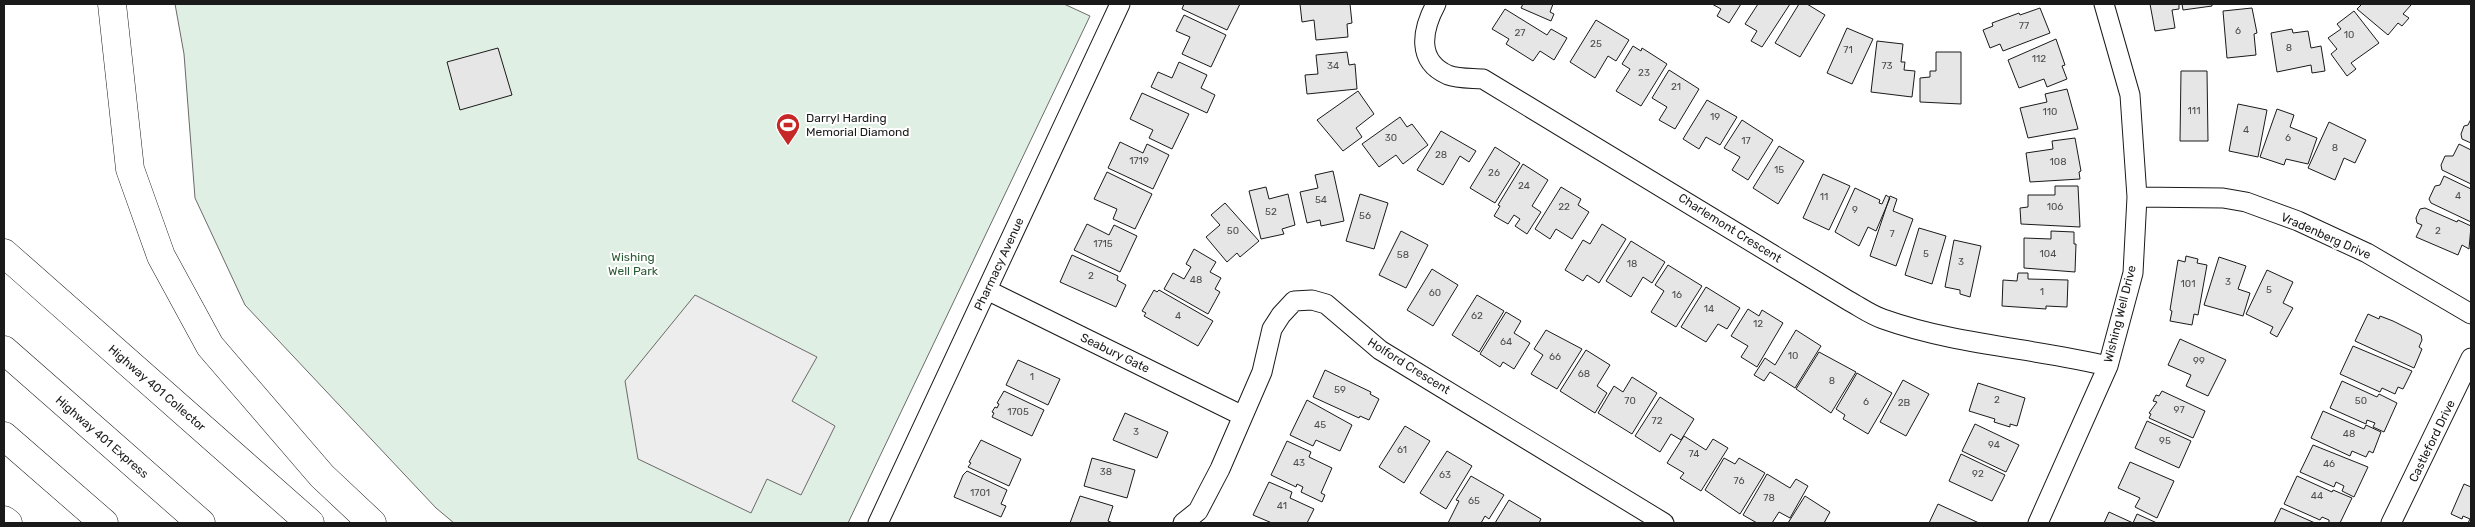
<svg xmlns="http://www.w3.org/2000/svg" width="2475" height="527" font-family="Rubik,sans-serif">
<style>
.green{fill:#e0efe3;stroke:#6a6a6a}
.parking{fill:#ededed;stroke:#6a6a6a}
.building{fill:#e6e6e6;stroke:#1a1a1a}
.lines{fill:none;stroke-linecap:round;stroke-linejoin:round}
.street-casing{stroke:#1a1a1a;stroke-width:21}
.highway-casing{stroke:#1a1a1a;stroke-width:29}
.street{stroke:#fff;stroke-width:19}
.highway{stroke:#fff;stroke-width:28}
.labels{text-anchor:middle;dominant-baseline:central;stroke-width:4;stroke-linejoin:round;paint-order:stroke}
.number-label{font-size:10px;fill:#4d4d4d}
.poi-label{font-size:12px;fill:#1a1a1a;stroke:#fff;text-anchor:start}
.street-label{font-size:12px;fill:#1a1a1a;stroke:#fff}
.park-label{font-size:12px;fill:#2b5a34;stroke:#fff}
</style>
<rect width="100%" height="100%" fill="#fff"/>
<path class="green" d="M175 4H1064L1090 16 848 523H454L436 508 245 305 195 198 184 54Z"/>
<path class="parking" d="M695 295 817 357 792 401 835 426 801 495 767 479 751 513 638 459 625 381Z"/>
<path class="building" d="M1184 4H1240L1227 30 1182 9Z
M1300 4H1350L1352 23 1347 24 1348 37 1316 40 1314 20 1302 22Z
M1523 4H1553L1550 12 1554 14 1551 21 1521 8Z
M1712 4H1741L1729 23 1717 16 1721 9Z
M1758 4H1790L1762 47 1751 41 1757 31 1745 24Z
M1799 4H1807L1825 15 1800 57 1775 43Z
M2150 4H2179V9L2172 10 2175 28 2155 31Z
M2182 4H2212V6L2183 10Z
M2362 4H2409L2411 5 2403 14 2409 18 2402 26 2398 23 2388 35 2357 9Z
M2040 8 2050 33 2003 51 2000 44 1990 48 1983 30 1993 26 1992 23 2019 13 2020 15Z
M2252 8 2257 33 2254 34 2256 55 2227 58 2223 11Z
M1505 9 1547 35 1551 29 1567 38 1554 60 1540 51 1533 61 1506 44 1509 39 1492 29Z
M2354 11 2379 43 2351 63 2356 69 2347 76 2331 54 2337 49 2328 38 2341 29 2337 24Z
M1184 15 1226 35 1211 67 1182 54 1190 37 1176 31Z
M1596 20 1629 40 1616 61 1608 56 1595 78 1570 62Z
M1847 28 1873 39 1852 84 1827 73Z
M2292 29 2293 33 2308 31 2311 48 2321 46 2325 71 2312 73 2311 65 2277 72 2271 33Z
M2056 39 2065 65 2062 66 2067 79 2047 87 2044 79 2019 88 2008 60Z
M1877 41 1903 44 1901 62H1905L1904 70 1915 71 1912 97 1871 92Z
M1633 46 1641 51 1642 48 1667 64 1641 106 1616 91 1630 69 1622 64Z
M498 48 512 95 460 110 447 62Z
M1347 52 1349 65 1355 64 1357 89 1307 94 1305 75 1318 74 1316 55Z
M1936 52H1961V104L1920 102V78L1930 77V71H1936Z
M1179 62 1207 75 1201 88 1215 95 1207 113 1151 87 1158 72 1172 78Z
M1669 70 1699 89 1675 129 1659 120 1667 107 1652 98Z
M2181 71H2207L2208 141H2180Z
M2067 89 2078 129 2028 138 2020 108 2047 102 2045 94Z
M1358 91 1374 114 1356 128 1362 137 1343 151 1317 120Z
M1142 93 1189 114 1172 149 1149 138 1153 130 1130 119Z
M1707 100 1737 117 1720 145 1706 137 1699 149 1683 139Z
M2238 104 2267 110 2258 157 2229 151Z
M2277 109 2294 115 2290 127 2317 138 2308 164 2286 159 2284 165 2260 157Z
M1400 117 1407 127 1412 124 1428 145 1403 164 1396 155 1379 167 1362 144Z
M2471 119V143L2462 139 2461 134 2464 126 2468 125Z
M1742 120 1773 140 1748 180 1732 170 1740 157 1724 148Z
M2329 122 2366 140 2355 163 2344 158 2335 180 2308 168Z
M1441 131 1476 151 1469 162 1460 156 1443 185 1417 170Z
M2075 138 2081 171 2079 172 2080 179 2030 182 2026 153 2053 149 2052 141Z
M1120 142 1143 153 1147 144 1169 155 1153 189 1108 168Z
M2459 144 2471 150V184L2442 170 2441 165 2445 156H2453Z
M1779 146 1804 161 1778 204 1753 188Z
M1495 147 1520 163 1495 203 1470 188Z
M1523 164 1548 180 1532 206 1541 212 1527 234 1515 226 1520 219 1514 215 1508 224 1494 216 1500 206 1498 205Z
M1333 171 1344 221 1321 226 1320 220 1307 223 1300 192 1318 188 1315 175Z
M1107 172 1152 194 1135 229 1113 219 1117 209 1094 199Z
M1823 174 1850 186 1829 230 1803 218Z
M2444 176 2471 189V222L2431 203 2429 199 2435 186 2440 185Z
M2055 186H2078L2080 227 2021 224 2020 208 2028 207V195H2055Z
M1266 187 1269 199 1288 194 1295 225 1282 229 1284 234 1261 239 1249 191Z
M1561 187 1581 199 1578 205 1589 212 1572 239 1556 229 1550 239 1535 229Z
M1855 188 1880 200 1879 203 1882 204 1886 195 1890 198 1876 231 1868 227 1859 246 1835 232Z
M1360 194 1388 203 1374 249 1346 241Z
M1890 196 1897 199 1893 211 1913 219 1896 266 1870 256Z
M1225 203 1259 241 1240 257 1237 253 1227 262 1206 237 1220 225 1211 215Z
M2425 208 2457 222 2458 220 2471 226 2469 249 2462 245 2458 255 2416 237 2422 225 2417 223 2416 218 2420 209Z
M1087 224 1109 235 1114 225 1137 236 1120 272 1074 250Z
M1602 224 1626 239 1599 283 1587 275 1583 281 1565 270 1583 240 1590 244Z
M1919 228 1946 236 1932 284 1905 275Z
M1401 231 1428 245 1406 288 1379 275Z
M2051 231 2074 232V244H2076L2075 272 2024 268V238L2051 239Z
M1954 240 1981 246 1970 297 1960 294V290L1945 287Z
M1631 241 1665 262 1652 283 1643 277 1631 297 1606 281Z
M1194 249 1216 262 1210 272 1221 278 1215 289 1220 292 1208 314 1164 289 1173 273 1184 279 1191 267 1186 264Z
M1072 255 1118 276 1117 280 1126 285 1116 307 1060 282Z
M2186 256 2198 259 2197 263 2207 265 2198 315 2194 314 2192 325 2170 321 2172 311 2170 310 2178 260 2185 262Z
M2219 257 2246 266 2238 289 2250 293 2243 316 2204 305Z
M1668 265 1702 286 1676 327 1651 312 1664 291 1655 285Z
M1432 269 1458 285 1433 326 1407 310Z
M2267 270 2293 282 2283 303 2293 308 2277 337 2270 333 2273 327 2246 314Z
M2018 273H2028V279L2068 280 2067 307 2046 306V309L2002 306 2003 280 2017 281Z
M1706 287 1740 308 1727 329 1718 324 1706 342 1681 327Z
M1154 290 1157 292 1159 290 1213 321 1198 346 1144 316 1146 313 1142 311Z
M1477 295 1504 311 1479 352 1452 335Z
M1748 309 1759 316 1762 310 1783 323 1757 367 1741 357 1748 346 1731 336Z
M1506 312 1521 321 1514 333 1530 343 1514 369 1503 362 1500 367 1480 354Z
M2368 314 2379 319 2380 316 2393 321 2421 335 2422 340 2419 347 2422 349 2414 368 2355 341Z
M1546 330 1582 349 1557 389 1531 374 1543 355 1534 349Z
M1796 330 1821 346 1795 388 1770 372 1764 381 1754 375 1765 358 1775 365Z
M2180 339 2226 360 2208 396 2186 386 2191 375 2168 365Z
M2353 346 2412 371 2403 389 2398 387 2395 394 2382 388 2380 392 2340 374Z
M1586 350 1610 365 1597 386 1607 393 1595 413 1560 391Z
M1819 352 1856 372 1831 413 1796 389Z
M1018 360 1060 379 1048 405 1006 385Z
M1325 370 1371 392 1370 394 1379 399 1369 420 1360 416 1359 418 1313 397Z
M1857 373 1892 393 1868 434 1843 419 1845 415 1836 409Z
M1632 377 1657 393 1632 434 1598 413 1614 386 1623 392Z
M1903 380 1929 394 1906 436 1880 422Z
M2342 381 2377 397 2379 394 2397 403 2384 432 2373 427 2375 423 2367 420 2366 424 2330 408Z
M1978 383 2025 398 2017 426 2010 424V427L1994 422 1995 419 1969 411Z
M1004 391 1044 410 1032 436 992 417 994 413 992 412 995 407 997 408 999 404 997 403Z
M2162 391 2205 411 2193 438 2149 418 2151 414 2149 413 2157 402 2153 401 2156 395 2159 396Z
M1660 397 1694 419 1681 440 1671 434 1660 452 1635 436Z
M1307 400 1352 425 1340 451 1316 440 1313 446 1290 435Z
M2323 411 2364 429 2366 425 2381 432 2373 453 2369 451 2366 457 2352 451 2350 456 2311 438Z
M1125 413 1168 432 1157 458 1113 440Z
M2147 421 2191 441 2179 468 2135 448Z
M1975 424 2019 445 2006 472 1962 451Z
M1405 426 1430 441 1404 483 1379 467Z
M1684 436 1706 450 1713 439 1728 448 1701 491 1680 478 1684 473 1667 463Z
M981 440 1021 459 1009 486 968 467 971 463 969 462Z
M1287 441 1311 452 1309 457 1332 468 1321 493 1325 495 1322 502 1301 492 1303 487 1297 484 1296 487 1271 475Z
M2313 445 2368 467 2354 497 2342 491 2344 486 2336 482 2334 487 2300 472Z
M1447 451 1472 466 1446 509 1420 493Z
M1961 454 2005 475 1992 501 1949 481Z
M1092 458 1135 470 1127 498 1084 486Z
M1724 458 1735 464 1739 458 1765 473 1740 514 1705 490Z
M2130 462 2174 481 2157 518 2135 507 2140 498 2118 488Z
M967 471 1007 490 1001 504 1006 506 1001 517 954 497 963 475Z
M1767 474 1790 488 1796 479 1808 486 1790 518 1779 512 1772 523H1757L1743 515Z
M1471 476 1504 495 1489 519 1485 516 1481 523H1448L1459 501 1456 500Z
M2297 476 2332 492 2333 490 2352 498 2340 523H2329V520L2322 517 2320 520 2284 504Z
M1269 482 1292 492 1290 498 1314 509 1307 523H1272L1253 515Z
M2464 484 2471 487V523H2468L2470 519 2463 516 2462 519 2451 514Z
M1080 496 1113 506 1108 521 1113 523H1070Z
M1805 496 1830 512 1824 523H1788Z
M1509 500 1541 519 1539 523H1495Z
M1938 504 1979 523H1929Z
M2281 508 2315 523H2274Z
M2109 512 2133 523H2104Z
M2137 514 2157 523H2133Z"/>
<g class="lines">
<g class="street-casing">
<path id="street" d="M1436 4C1422 30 1416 61 1448 75 1458 79 1472 78 1483 79L1849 301C1860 307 1871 315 1883 319 1956 345 2033 348 2108 366
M2137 197 2223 198 2246 202 2298 221 2367 253 2471 314
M987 290 1243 416
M878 523 1120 4
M1183 523 1198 511 1220 469 1262 372 1272 329 1281 315 1294 301 1312 300 1326 304 1380 350 1664 523
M2038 523 2108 366 2133 273 2137 197 2130 95 2104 4
M2391 523 2471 358"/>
</g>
<g class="highway-casing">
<path id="highway" d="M112 4 130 169 161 256 210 346 322 476 372 523
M4 253 310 523
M4 350 201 523
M4 436 104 523
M4 520 8 523"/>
</g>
<use href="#street" class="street"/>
<use href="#highway" class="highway"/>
</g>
<defs>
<g id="stadium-pin" transform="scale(1.25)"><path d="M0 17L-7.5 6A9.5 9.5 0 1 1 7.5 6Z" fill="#c62828" stroke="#fff"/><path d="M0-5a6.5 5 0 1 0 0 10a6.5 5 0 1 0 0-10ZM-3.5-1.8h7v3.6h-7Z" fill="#fff"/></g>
</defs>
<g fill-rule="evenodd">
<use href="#stadium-pin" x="788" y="125"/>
</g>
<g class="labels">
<g class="number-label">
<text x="2024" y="26">77</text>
<text x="2238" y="31">6</text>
<text x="1520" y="33">27</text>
<text x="2349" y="35">10</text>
<text x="1596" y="44">25</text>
<text x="2289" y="48">8</text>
<text x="1848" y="50">71</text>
<text x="2039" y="59">112</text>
<text x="1333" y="66">34</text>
<text x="1887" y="66">73</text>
<text x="1644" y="73">23</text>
<text x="1676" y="87">21</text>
<text x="2194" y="111">111</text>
<text x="2050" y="112">110</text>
<text x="1715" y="117">19</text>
<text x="2246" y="130">4</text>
<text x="1391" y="138">30</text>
<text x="2288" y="138">6</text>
<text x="1746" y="141">17</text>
<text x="2335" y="148">8</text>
<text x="1441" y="155">28</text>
<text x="1139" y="161">1719</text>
<text x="2058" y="162">108</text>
<text x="1779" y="170">15</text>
<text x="1494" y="173">26</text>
<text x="1524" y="186">24</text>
<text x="2458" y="196">4</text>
<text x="1824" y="197">11</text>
<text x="1321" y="200">54</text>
<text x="1564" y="207">22</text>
<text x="2055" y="207">106</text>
<text x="1855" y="210">9</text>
<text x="1271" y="212">52</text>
<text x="1365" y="216">56</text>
<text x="1233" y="231">50</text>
<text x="2438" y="231">2</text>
<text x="1892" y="234">7</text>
<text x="1103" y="244">1715</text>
<text x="1926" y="254">5</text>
<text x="2048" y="254">104</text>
<text x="1403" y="255">58</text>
<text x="1961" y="262">3</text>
<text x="1632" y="264">18</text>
<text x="1091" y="276">2</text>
<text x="1196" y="280">48</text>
<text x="2228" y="282">3</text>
<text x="2188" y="284">101</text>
<text x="2269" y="290">5</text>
<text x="2042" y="292">1</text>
<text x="1435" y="293">60</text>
<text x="1677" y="295">16</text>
<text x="1709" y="309">14</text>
<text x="1178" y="316">4</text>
<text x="1477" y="316">62</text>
<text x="1758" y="324">12</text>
<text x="1506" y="342">64</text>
<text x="1793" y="356">10</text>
<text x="1555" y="357">66</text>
<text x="2199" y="361">99</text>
<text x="1584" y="374">68</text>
<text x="1032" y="377">1</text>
<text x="1832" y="381">8</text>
<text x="1340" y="390">59</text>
<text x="1997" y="400">2</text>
<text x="1630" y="401">70</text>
<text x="2361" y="401">50</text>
<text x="1866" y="402">6</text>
<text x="1904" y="403">2B</text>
<text x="2179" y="410">97</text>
<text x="1018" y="412">1705</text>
<text x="1657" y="421">72</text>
<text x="1320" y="425">45</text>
<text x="1136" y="432">3</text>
<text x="2349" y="434">48</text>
<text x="2165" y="441">95</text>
<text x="1994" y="445">94</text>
<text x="1402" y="450">61</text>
<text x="1694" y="454">74</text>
<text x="1299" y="463">43</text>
<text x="2329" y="464">46</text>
<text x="1106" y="472">38</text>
<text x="1978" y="474">92</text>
<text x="1445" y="475">63</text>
<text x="1739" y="481">76</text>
<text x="980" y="493">1701</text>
<text x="2317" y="496">44</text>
<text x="1769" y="498">78</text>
<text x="1474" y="501">65</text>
<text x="1282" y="506">41</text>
</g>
<g class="poi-label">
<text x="806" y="118">Darryl Harding<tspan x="806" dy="14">Memorial Diamond</tspan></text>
</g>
<g class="street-label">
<text transform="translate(1730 228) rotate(32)">Charlemont Crescent</text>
<text transform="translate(2326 236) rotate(24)">Vradenberg Drive</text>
<text transform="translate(999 264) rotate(-65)">Pharmacy Avenue</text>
<text transform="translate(2120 314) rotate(-76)">Wishing Well Drive</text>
<text transform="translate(1115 353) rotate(26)">Seabury Gate</text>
<text transform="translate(1409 366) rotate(32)">Holford Crescent</text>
<text transform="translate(157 388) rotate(41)">Highway 401 Collector</text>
<text transform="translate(102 437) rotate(41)">Highway 401 Express</text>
<text transform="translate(2432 441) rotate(-64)">Castleford Drive</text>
</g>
<g class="park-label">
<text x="633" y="257">Wishing<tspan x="633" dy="14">Well Park</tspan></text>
</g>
</g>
<rect width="2475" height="527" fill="none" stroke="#1a1a1a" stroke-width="10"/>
</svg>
